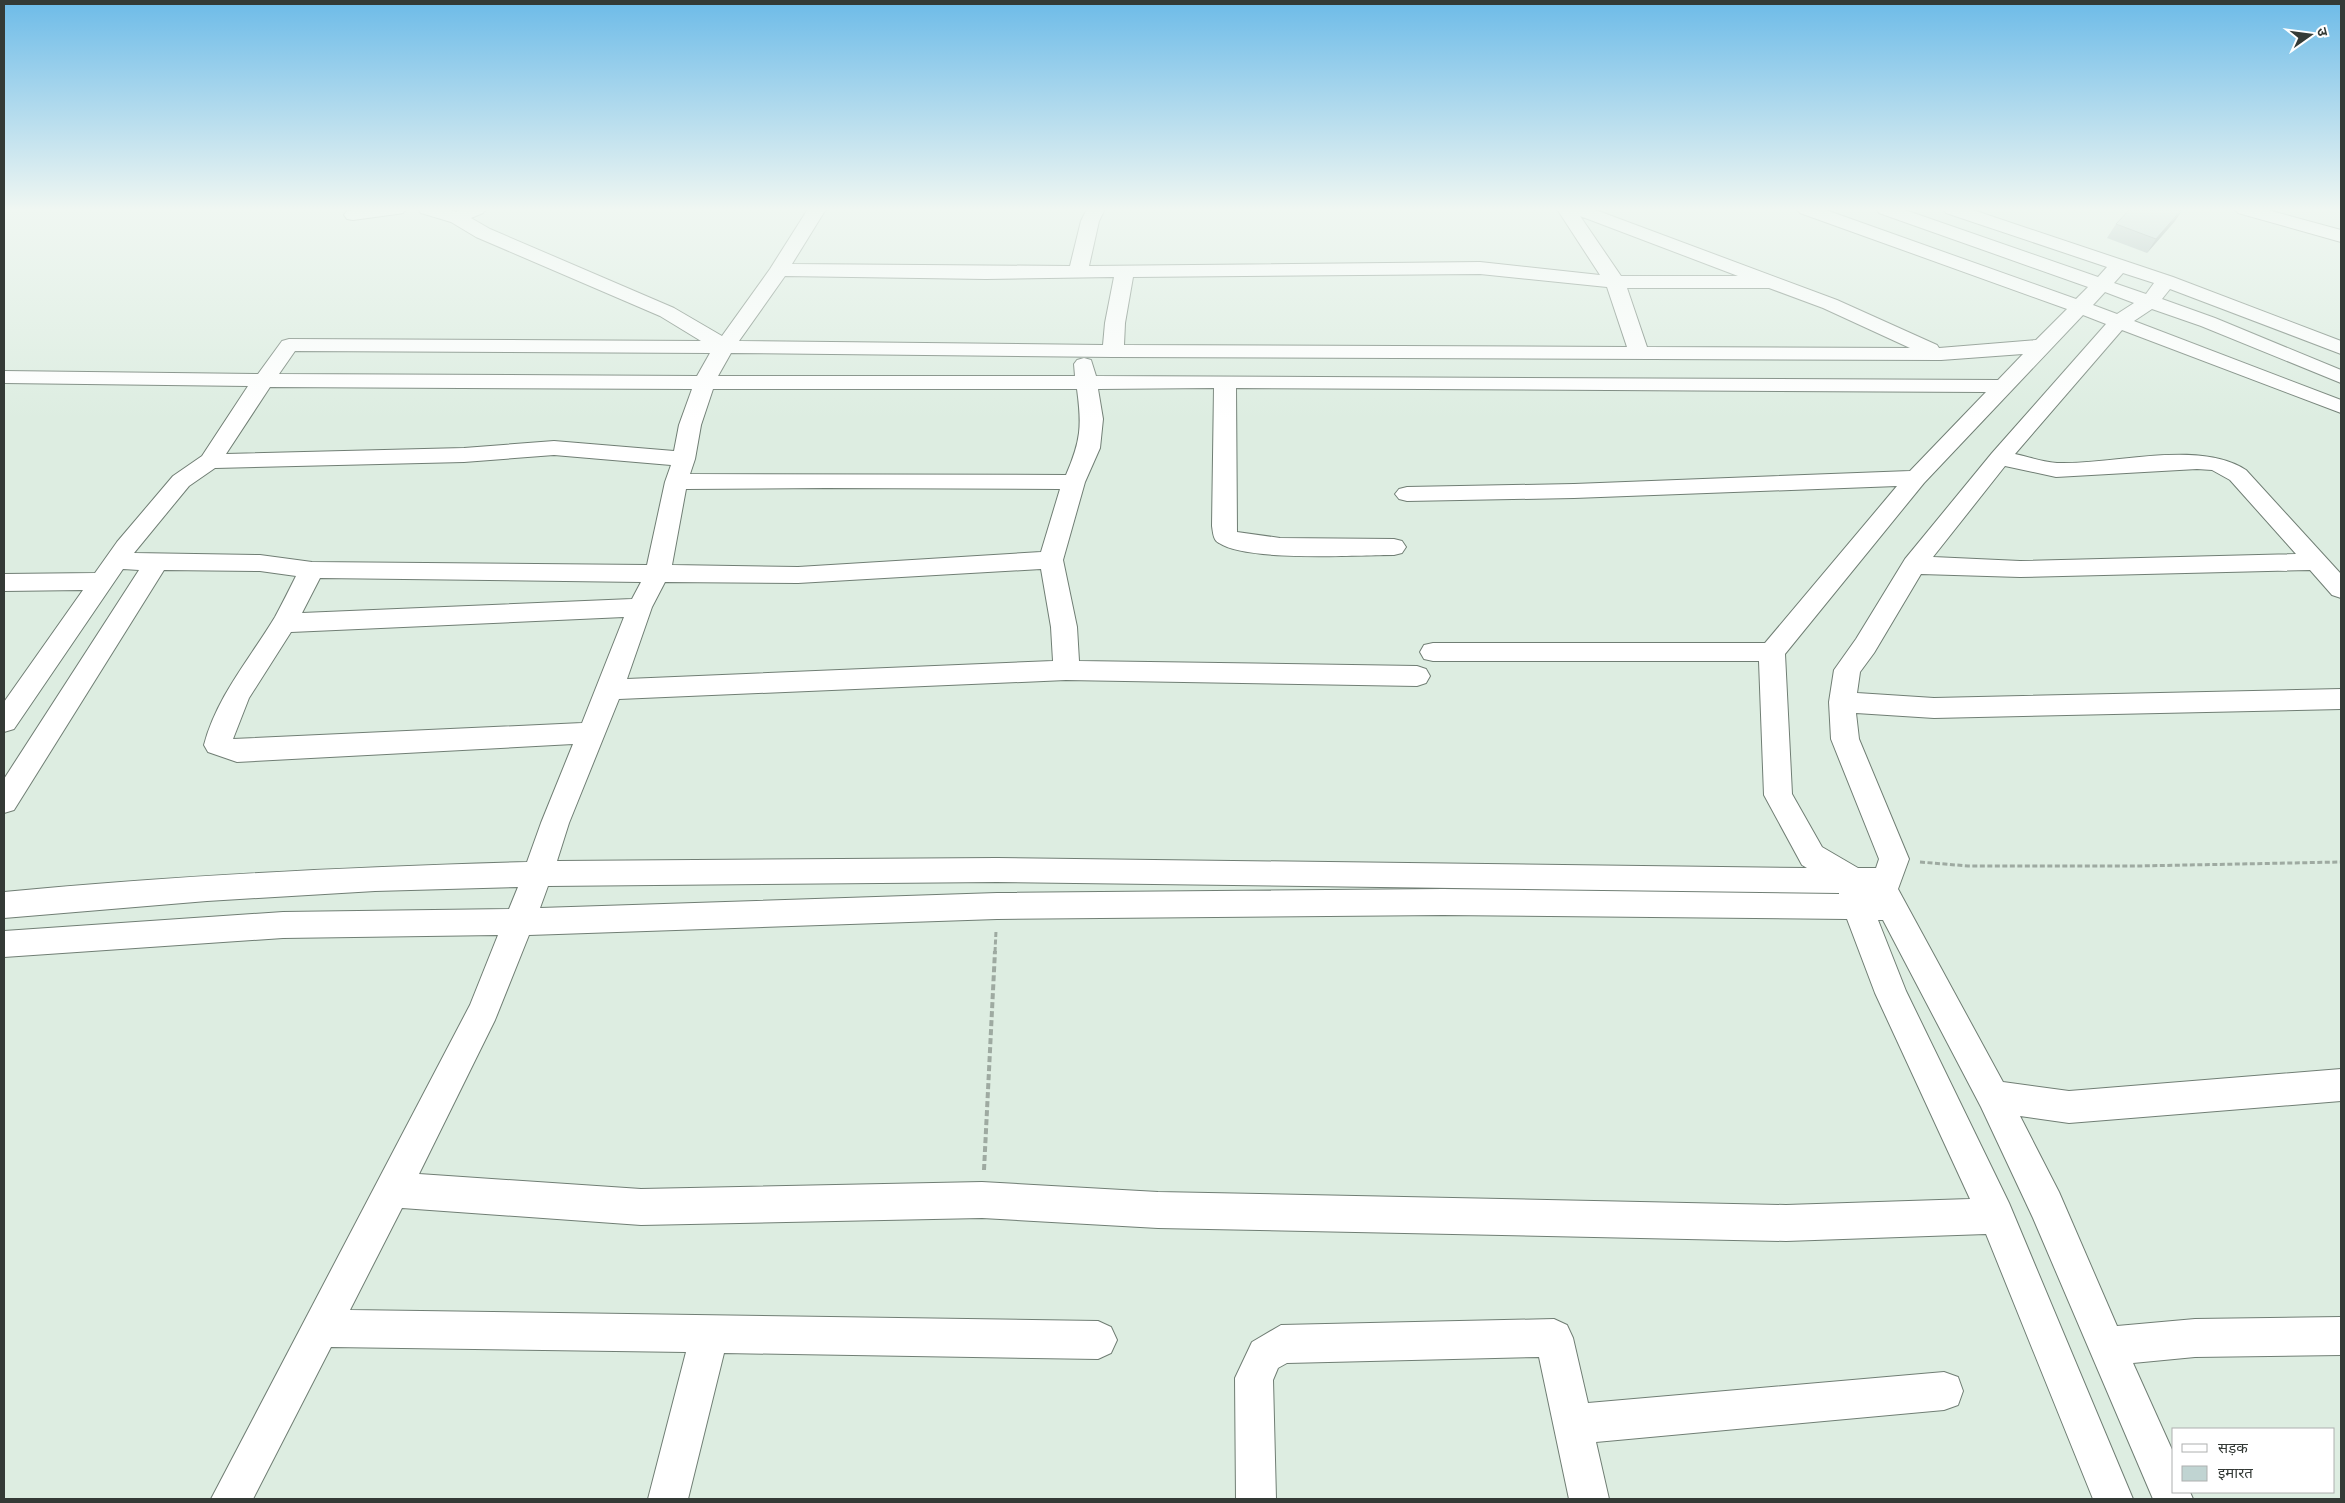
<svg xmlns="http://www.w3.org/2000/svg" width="2345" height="1503" font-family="Spectral,'Noto Sans Devanagari',serif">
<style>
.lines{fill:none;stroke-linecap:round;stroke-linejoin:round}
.minor-casing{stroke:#707e74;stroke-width:2}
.path-far1{stroke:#9eaaa1;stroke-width:3;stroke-dasharray:5 2.5;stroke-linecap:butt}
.path{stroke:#9eaaa1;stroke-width:4;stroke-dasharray:6 3;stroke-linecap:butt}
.minor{fill:#fff;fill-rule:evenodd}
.wall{fill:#a5b6b5}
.shaded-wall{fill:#869493}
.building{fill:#c0d4d2;stroke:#869493}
</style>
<rect width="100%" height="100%" fill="#ddede1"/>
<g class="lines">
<g class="minor-casing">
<path id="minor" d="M358 209H406L403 213 397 214 353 220 347 219 344 215 347 211Z
M418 209H446L456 212 462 209H486L483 213 471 218 490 229 674 308 722 336 770 269 808 209H826L792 264 1070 266 1081 221 1087 209H1105L1099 221 1089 266 1480 262 1600 275 1557 209H1593L1837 300 1937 345 1939 348 2036 340 2067 309 1800 213 1797 209H1823L2076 299 2088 287 1879 213 1876 209H1902L2098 277 2107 267 1946 213 1943 209H1970L2173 277 2341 341V354L2170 289 2162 299 2215 318 2341 370V383L2201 326 2152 309 2134 321 2341 400V413L2122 330 2015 454C2029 457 2043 462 2057 463 2112 465 2199 439 2246 470L2341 574V598L2332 595 2310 570 2020 577 1921 574 1874 653 1860 672 1857 693 1934 698 2341 689V709L1934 718 1856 713 1859 739 1909 859 1898 889 2003 1082 2069 1091 2341 1069V1101L2069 1123 2020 1116 2059 1192 2117 1326 2195 1319 2341 1317V1355L2195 1357 2133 1363 2174 1454V1492H2190L2193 1499H2153L2033 1218 1981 1107 1883 920H1878L1906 991 2009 1203 2133 1499H2093L1986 1234 1786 1241 1158 1228 982 1218 641 1225 402 1208 350 1310 1098 1321 1111 1327 1117 1340 1111 1353 1098 1359 724 1353 688 1499H648L686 1352 331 1347 253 1499H211L470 1005 498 935 283 938 4 957V931L283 912 509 909 518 887 375 891 207 901 4 918V892C178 875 353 867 527 862L541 823 573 744 237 762 208 752 204 745C217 696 249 660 275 617 282 604 289 590 296 576L260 571 164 570 14 810 4 813V779L139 570 123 569 14 729 4 732V702L83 590 4 591V574L95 573 117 542 173 476 202 456 248 386 4 383V371L258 374 282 341 289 339 701 341 660 316 476 237 451 222 421 213ZM1580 216 1738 276H1621ZM2123 273 2154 283 2146 294 2114 283ZM1480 274 1607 287 1627 347 1124 345 1125 323 1133 277ZM785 276 986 279 1114 277 1105 323 1103 345 739 341ZM1627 288H1769L1823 308 1910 348 1647 347ZM2105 292 2134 303 2117 314 2093 305ZM2083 315 2106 324 1992 453 1905 559 1856 639 1834 670 1829 702 1831 739 1879 859 1876 868H1858L1822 847 1792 794 1785 654 1924 483ZM295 351 710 353 697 376 279 374ZM731 353 1113 357 1941 360 2023 354 1998 380 1096 376 1091 360 1084 358 1077 360 1074 364 1075 376H718ZM270 387 692 389 679 425 674 451 554 441 464 448 226 454ZM1214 388 1212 526C1213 532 1213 540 1219 543 1248 562 1356 555 1394 555L1402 553 1406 547 1402 541 1394 539 1280 538 1237 532 1236 388 1986 392 1910 471 1574 484 1407 487 1399 489 1395 494 1399 499 1407 501 1574 498 1897 486 1765 643H1433L1424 645 1420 652 1424 659 1433 661H1759L1764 795 1802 865 1807 868 997 858 557 861 569 823 619 699 1066 680 1417 686 1426 683 1430 676 1426 669 1417 666 1079 661 1077 627 1063 560 1085 482 1100 448 1103 419 1098 389ZM713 389H1077C1082 426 1081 440 1066 475L690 474 695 459 701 425ZM554 455 671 465 665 482 647 565 312 562 260 555 134 553 189 486 215 468 464 462ZM2005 466 2056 477 2197 469 2212 470 2230 480 2296 554 2020 561 1933 557ZM826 488 1060 489 1041 552 798 567 672 565 686 489ZM1041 569 1051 627 1053 661 627 679 652 607 665 582 798 583ZM320 578 641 582 632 599 302 613ZM624 617 582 723 233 739 249 698 291 632ZM997 882 1839 893V894L1443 889 997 893 540 908 548 886ZM1443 915 1847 919 1875 993 1970 1199 1786 1205 1158 1192 982 1182 641 1189 419 1174 495 1020 529 935 997 919Z
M2235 209H2264L2341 230V242L2238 213Z
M1554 1319 1567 1325 1573 1338 1588 1403 1944 1372 1958 1377 1963 1391 1958 1405 1944 1410 1596 1442 1609 1499H1569L1539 1357 1287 1363 1278 1368 1273 1380 1276 1499H1236L1235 1378 1252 1342 1281 1325Z"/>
</g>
<path class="path-far1" d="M1920 862 1968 866H2137L2341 862
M995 952 996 931"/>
<path class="path" d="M984 1170 995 951"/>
<use href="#minor" class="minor"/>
</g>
<path class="wall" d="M2175 221 2147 253 2107 238 2116 224Z"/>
<path class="shaded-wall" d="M2183 209 2175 221 2147 253 2156 239Z"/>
<path class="building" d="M2130 209H2182L2156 239 2116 224Z"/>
<linearGradient id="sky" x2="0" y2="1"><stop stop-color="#6dbbe8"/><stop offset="0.5" stop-color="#f0f7f2"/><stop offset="1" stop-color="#f0f7f2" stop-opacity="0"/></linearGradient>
<rect width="2345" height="419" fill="url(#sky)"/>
<rect width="2345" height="1503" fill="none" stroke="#343a36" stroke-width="10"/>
<rect x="2172" y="1428" width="162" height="65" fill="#ffffff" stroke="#aeb0af"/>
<rect x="2182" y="1444" width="25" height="8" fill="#ffffff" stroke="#aeb0af"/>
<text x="2218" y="1453" font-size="15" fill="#343a36">सड़क</text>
<rect x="2182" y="1466" width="25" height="15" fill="#c0d4d2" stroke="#aeb0af"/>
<text x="2218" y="1478" font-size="15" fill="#343a36">इमारत</text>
<g transform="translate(2310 35) rotate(76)" stroke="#ffffff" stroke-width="4" paint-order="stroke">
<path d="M0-4L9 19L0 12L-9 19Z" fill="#343a36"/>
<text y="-8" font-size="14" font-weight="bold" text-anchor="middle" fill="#343a36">उ</text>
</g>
</svg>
